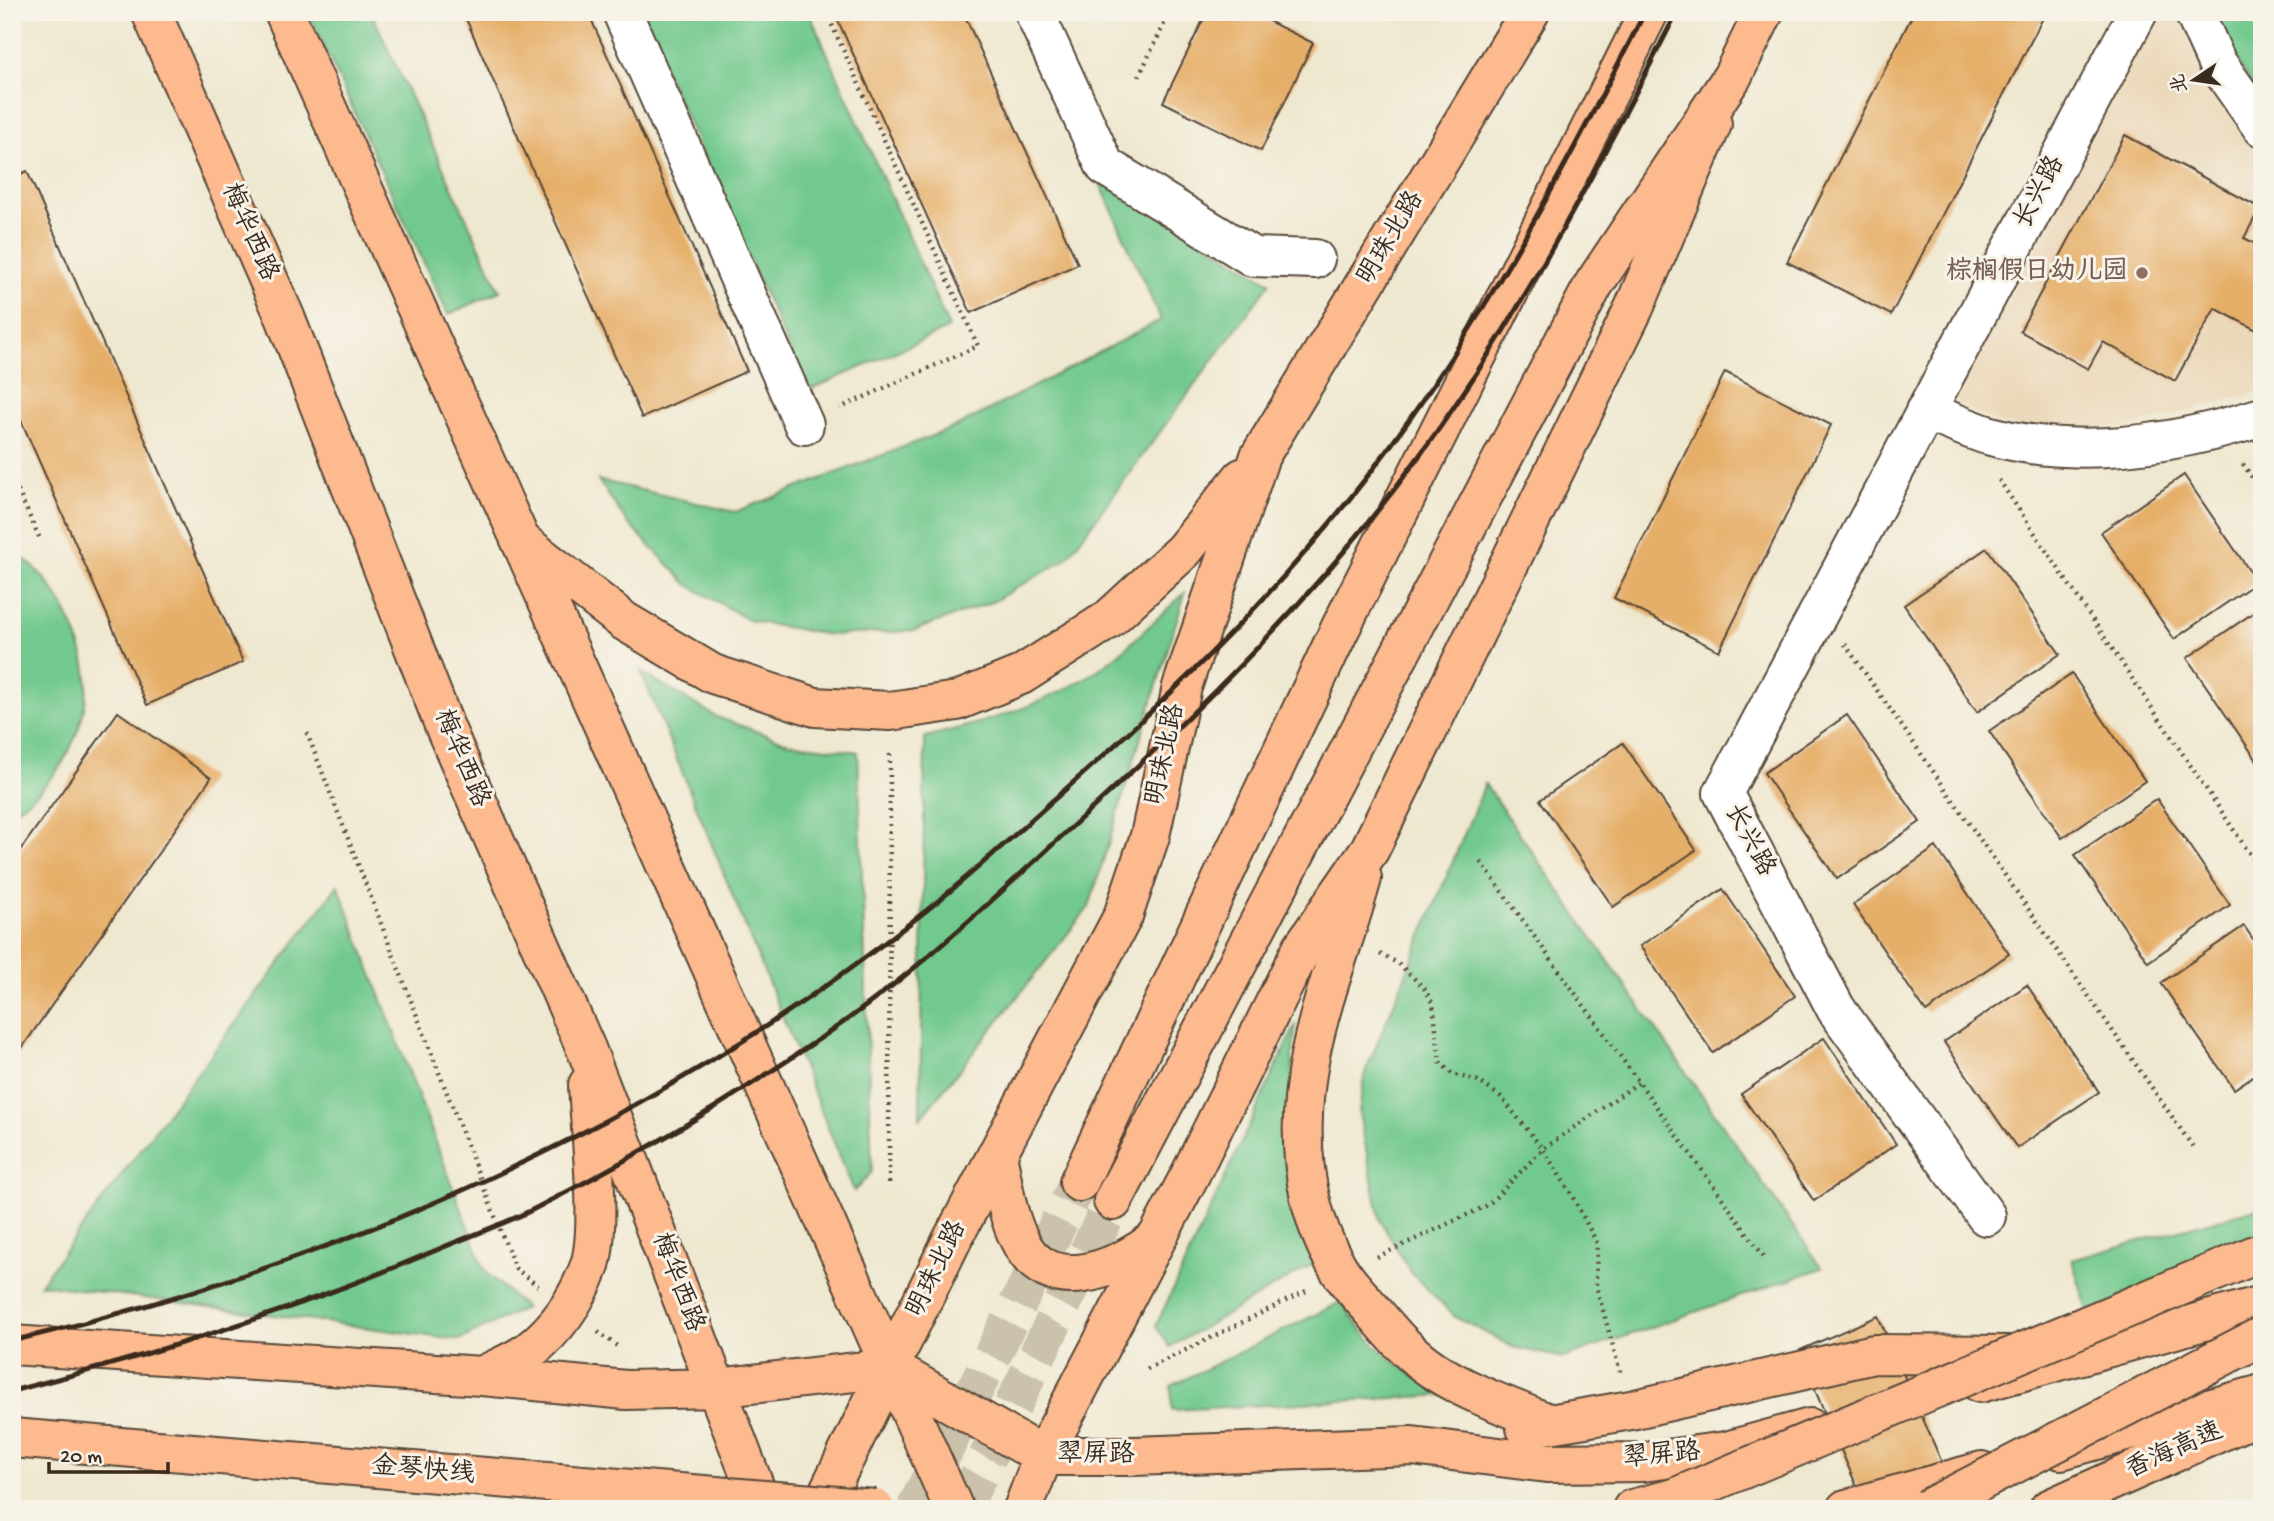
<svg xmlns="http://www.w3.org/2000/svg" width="2274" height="1521" font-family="'Gochi Hand','LXGW WenKai TC',sans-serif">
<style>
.built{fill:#ebd8ba}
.green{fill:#72c98e;stroke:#567a56;stroke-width:2}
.building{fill:#e6af69}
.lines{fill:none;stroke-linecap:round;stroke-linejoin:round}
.highway-tunnel{stroke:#cbc2ac;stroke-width:38;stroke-dasharray:38 19;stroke-linecap:butt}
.minor-casing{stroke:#564639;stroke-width:42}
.major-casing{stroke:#564639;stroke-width:42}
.highway-casing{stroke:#564639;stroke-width:42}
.path{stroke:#564639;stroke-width:4.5;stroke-dasharray:2 5;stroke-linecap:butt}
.minor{stroke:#fff;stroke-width:38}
.major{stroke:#fcba8e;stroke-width:38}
.highway{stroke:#fcba8e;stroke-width:38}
.rail{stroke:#3b2a1e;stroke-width:5}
.highway-bridge-casing{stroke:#564639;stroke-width:42;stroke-linecap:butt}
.highway-bridge{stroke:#fcba8e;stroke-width:38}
.education-dot{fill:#8d6e63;stroke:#f7f3e8;stroke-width:2.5}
.labels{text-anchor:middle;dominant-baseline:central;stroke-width:6;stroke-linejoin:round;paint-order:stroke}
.street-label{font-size:26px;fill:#3b2a1e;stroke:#f7f3e8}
.education-label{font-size:26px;font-weight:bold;fill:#785e54;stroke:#f7f3e8;text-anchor:end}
</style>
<rect width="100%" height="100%" fill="#f7f3e8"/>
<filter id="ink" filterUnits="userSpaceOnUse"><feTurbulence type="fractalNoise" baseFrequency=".0143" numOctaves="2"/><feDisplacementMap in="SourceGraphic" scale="14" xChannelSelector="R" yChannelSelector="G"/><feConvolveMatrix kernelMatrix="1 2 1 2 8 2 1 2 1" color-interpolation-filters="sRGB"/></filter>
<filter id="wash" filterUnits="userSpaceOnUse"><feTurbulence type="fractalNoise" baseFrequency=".00686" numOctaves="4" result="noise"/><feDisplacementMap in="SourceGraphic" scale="28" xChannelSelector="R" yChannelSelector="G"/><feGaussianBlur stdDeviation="1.57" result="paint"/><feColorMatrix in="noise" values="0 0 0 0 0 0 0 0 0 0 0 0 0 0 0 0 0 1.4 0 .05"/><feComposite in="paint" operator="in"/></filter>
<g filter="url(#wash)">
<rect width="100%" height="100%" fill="#efe8d0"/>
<path class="built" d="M2167 12H2179L2203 78 2262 155V391L2131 427 2057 430 2000 424 1955 403 2149 25Z"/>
<path class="green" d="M308 12H371L500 291 448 315Z
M639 12H809L949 328 808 391Z
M2207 12H2262V103Z
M1096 174 1270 283 1066 559 994 601 913 631 830 635 751 621 688 585 628 523 598 480 735 512 958 426 1161 320Z
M12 553C52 568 89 646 87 687 85 721 69 760 46 784 35 795 27 805 12 809Z
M1185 593 1089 907 920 1119 925 737C978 724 1029 710 1077 683 1117 661 1151 623 1185 593Z
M641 672 717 717 789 743 858 752 872 1172 854 1191Z
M1485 784 1822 1268 1563 1358 1513 1347 1455 1317 1411 1273 1380 1220 1359 1113 1365 1073Z
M338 885 485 1271 525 1308 459 1340 40 1284Z
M1296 1024 1292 1059 1315 1263 1170 1347 1156 1326Z
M2262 1207V1254L2088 1311 2072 1260Z
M1341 1302C1375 1351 1397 1368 1448 1395L1172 1410 1171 1386Z"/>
<g id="blocks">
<path class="building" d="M463 12H588L747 371 642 418Z
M834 12H963L1078 264 971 313Z
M1207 12H1250L1313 43 1261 151 1163 102Z
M1914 12H2046L1891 315 1787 262Z
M2125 135 2260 208 2244 238 2262 247V333L2215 308 2175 381 2103 342 2088 369 2020 331Z
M27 171 243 662 147 705 12 400V178Z
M1725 372 1831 425 1719 651 1614 598Z
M2184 475 2257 582 2174 639 2101 532Z
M1987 548 2060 654 1977 712 1904 605Z
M2262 607V764L2260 765 2187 658Z
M2072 674 2145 781 2062 838 1989 731Z
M118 712 211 778 12 1062V862Z
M1847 715 1920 822 1837 879 1764 773Z
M1623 743 1696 850 1613 907 1540 800Z
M2157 799 2230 905 2148 962 2075 855Z
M1936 847 2009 954 1926 1012 1853 905Z
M1723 889 1795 996 1713 1053 1640 946Z
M2244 926 2262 952V1070L2234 1089 2161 983Z
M2027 985 2099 1092 2017 1148 1944 1042Z
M1824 1038 1896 1144 1814 1201 1741 1094Z
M1878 1316 1944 1467 1864 1503 1798 1351Z"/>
</g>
</g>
<g filter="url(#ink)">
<use href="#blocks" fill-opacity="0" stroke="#564639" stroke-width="2"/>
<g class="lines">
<path class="highway-tunnel" d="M915 1509 1079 1182
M962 1509 1113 1201"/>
<g class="minor-casing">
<path id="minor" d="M622 12 804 425
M1034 12 1105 166 1253 257 1315 259
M2194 12 2217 63 2262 127
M1925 411C1947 419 1969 430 1991 436 2079 460 2176 444 2262 417
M1986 1216 1836 1009 1723 793 2138 12"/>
</g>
<g class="major-casing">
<path id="major" d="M151 12 285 317 446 730 587 1051 763 1509
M284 12 954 1509
M525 544 624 621 713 674 815 707 890 711 957 701 1021 675 1108 620 1183 551 1242 478
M1362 878C1346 937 1322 996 1310 1056 1296 1129 1300 1207 1340 1271 1350 1286 1363 1299 1374 1312 1393 1335 1410 1355 1435 1371 1470 1394 1512 1408 1551 1424
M997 1154C1003 1182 1006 1213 1019 1239 1047 1299 1116 1270 1155 1240
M12 1345 482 1376 626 1390 717 1388 890 1368
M890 1368 1043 1456
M482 1376C497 1368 516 1361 529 1351 556 1330 577 1300 589 1268 603 1230 590 1129 588 1085
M1980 1383 2262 1305
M1526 1428 1631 1410 1874 1354 2018 1355
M2061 1450 2262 1394
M1043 1456H1133L1412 1446 1547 1463 1643 1462 1726 1451 1810 1428
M820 1509 953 1238 1123 916 1150 836 1182 687 1260 456 1530 12
M1023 1509 1043 1456 1190 1175 1302 948 1370 849 1634 308 1712 124
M1846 1509 1982 1471"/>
</g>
<g class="highway-casing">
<path id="highway" d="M1079 1182 1339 631 1649 12
M1113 1201 1594 284 1732 77 1764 12
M1632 1509 1674 1498
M2049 1509 2262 1413"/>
</g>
<path class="path" d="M826 12 978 346 840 408
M1139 76 1170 12
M2243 464 2262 492
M12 478 41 541
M1999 480 2262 872
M1845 644 2195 1150
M307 733 515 1268 538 1286
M12 832 13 831
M1481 862 1765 1258
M1380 954 1398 963 1424 988 1433 1004 1440 1062 1452 1074 1478 1081 1501 1097 1543 1149 1570 1192 1597 1243 1596 1285 1620 1372
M889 1183 890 750
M1377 1257 1488 1205 1543 1149 1638 1083
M598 1332 617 1346
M1147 1369 1306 1291"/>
<use href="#minor" class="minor"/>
<use href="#major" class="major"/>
<use href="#highway" class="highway"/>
<path class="rail" d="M12 1341C339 1264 654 1126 918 917 970 877 1018 831 1067 788 1193 677 1312 558 1409 420 1500 291 1573 153 1645 12
M12 1391C158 1354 300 1308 439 1249 470 1236 502 1225 532 1210 635 1158 736 1097 831 1031 924 967 1005 888 1088 812 1206 704 1322 589 1417 459 1519 321 1599 165 1677 12"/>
<g class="highway-bridge-casing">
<path id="highway-bridge" d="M12 1438 875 1509
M1674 1498 2262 1252
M1927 1509 2262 1336"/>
</g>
<use href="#highway-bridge" class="highway-bridge"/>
</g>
</g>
<circle class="education-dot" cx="2142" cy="273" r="7"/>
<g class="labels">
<g class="street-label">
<text transform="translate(2041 193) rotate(-62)">长兴路</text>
<text transform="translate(248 233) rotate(66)">梅华西路</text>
<text transform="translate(1392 239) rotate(-59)">明珠北路</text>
<text transform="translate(1167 755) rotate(-78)">明珠北路</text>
<text transform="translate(460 759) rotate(67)">梅华西路</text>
<text transform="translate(1748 841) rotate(62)">长兴路</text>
<text transform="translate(938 1270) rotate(-64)">明珠北路</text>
<text transform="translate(676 1283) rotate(69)">梅华西路</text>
<text transform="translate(2175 1452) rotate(-24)">香海高速</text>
<text x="1096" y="1456">翠屏路</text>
<text transform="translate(1662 1457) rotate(-5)">翠屏路</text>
<text transform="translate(423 1472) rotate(5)">金琴快线</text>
</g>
<g class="education-label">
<text x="2128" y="273">棕榈假日幼儿园</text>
</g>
</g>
<rect width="2274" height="1521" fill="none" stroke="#f7f3e8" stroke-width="42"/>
<g transform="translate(2194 80) rotate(257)" stroke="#f7f3e8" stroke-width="5" paint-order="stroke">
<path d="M0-5L12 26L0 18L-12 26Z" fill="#3b2a1e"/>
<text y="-10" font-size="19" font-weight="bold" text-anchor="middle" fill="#3b2a1e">北</text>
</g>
<path d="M49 1462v10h119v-10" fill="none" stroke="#3b2a1e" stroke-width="3.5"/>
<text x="60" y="1462" font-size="21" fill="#3b2a1e" stroke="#f7f3e8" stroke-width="5" paint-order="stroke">20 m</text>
</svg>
